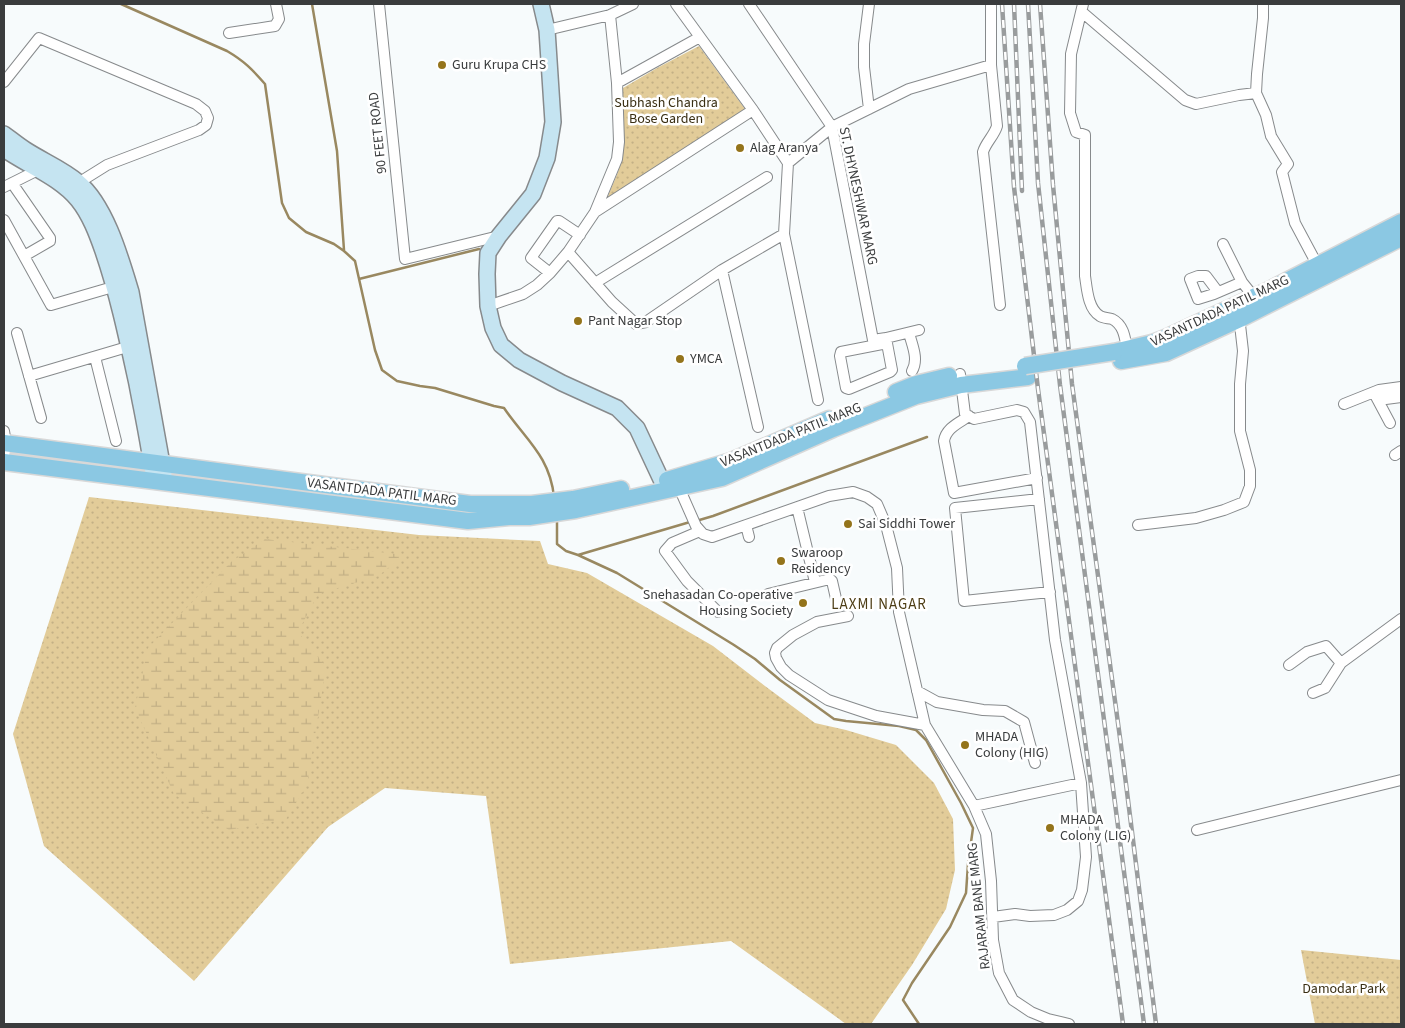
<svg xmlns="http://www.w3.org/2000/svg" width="1405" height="1028" font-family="'Source Sans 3',sans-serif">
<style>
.grass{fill:url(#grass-dots)}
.wetland{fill:url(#wetland-marsh)}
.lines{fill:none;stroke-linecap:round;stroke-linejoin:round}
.stream{stroke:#998860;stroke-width:2.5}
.street-casing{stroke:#878a8c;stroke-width:12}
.secondary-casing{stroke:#878a8c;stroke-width:18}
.primary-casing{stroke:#d8d8d8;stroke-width:19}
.street{stroke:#fff;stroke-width:10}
.secondary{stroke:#c5e4f1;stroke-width:15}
.primary{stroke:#8bc8e3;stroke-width:16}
.rail-casing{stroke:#999c9d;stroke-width:4.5}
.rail{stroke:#fff;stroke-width:2.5;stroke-dasharray:8;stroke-linecap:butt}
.primary-bridge-casing{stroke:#d8d8d8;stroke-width:19;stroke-linecap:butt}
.primary-bridge{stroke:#8bc8e3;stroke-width:16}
.poi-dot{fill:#94741b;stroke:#fff;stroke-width:2}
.labels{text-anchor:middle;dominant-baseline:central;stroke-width:5;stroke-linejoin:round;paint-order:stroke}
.poi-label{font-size:14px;fill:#3a3c3d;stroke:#fff;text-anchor:start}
.park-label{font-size:14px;fill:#392e13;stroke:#fff}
.street-label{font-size:14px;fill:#3a3c3d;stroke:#fff}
.neighbourhood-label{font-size:15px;letter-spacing:1px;fill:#4d3d15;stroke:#fff}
</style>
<defs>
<pattern id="grass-dots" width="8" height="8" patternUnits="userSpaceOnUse" patternTransform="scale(1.25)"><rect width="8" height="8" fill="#e2cc99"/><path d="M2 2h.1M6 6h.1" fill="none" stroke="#c3b085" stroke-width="1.8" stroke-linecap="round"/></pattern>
<pattern id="wetland-marsh" width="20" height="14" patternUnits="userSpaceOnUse" patternTransform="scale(1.25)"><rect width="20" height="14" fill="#e2cc99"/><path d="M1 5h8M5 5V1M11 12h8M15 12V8" fill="none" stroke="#c3b085"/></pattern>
</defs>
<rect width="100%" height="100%" fill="#f7fbfc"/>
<path class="grass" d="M699 46 745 109 607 199C611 187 618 175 621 162 627 139 621 112 623 88L657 68Z
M89 497 419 535 540 541 548 564 587 573 713 646 769 689 815 723 846 730 896 745 934 783 953 819 955 870 946 909 912 965 871 1024H846L731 941 510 964 486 796 385 788 328 827 194 981 44 846 13 734Z
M1301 950 1401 960V1024H1315Z"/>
<path class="wetland" d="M265 539 405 555 378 576 318 594 298 632 326 667 307 785 286 819 229 830 174 794 135 708 148 648 231 562Z"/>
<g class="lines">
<path class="stream" d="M121 4 227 51C244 61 252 69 265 84L282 203 289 218 306 232 334 244 344 251 355 261 375 350 382 370 397 381 420 386 435 388 494 406 504 408C525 439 550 456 554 497
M312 4 337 151 344 250
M359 279 479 249
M557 519V544L566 551 578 555 617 573 734 645 755 659 780 680 834 719 846 721 899 726 916 730 926 740 961 803 973 828 968 864 966 893 950 927 912 983 903 1000 919 1024
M696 521 713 516 927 437
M578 555 690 522"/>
<g class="street-casing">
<path id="street" d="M379 4 405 259 499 236
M676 4 753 110 788 163 784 234 818 400
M749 4 832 127 873 340 886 338 919 330
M991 4V65L997 126C994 136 986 142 983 152L1000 305
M1083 4 1071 54 1070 113 1076 132 1085 135V276C1087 289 1088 309 1100 316 1103 318 1108 318 1112 319 1124 325 1125 338 1127 349
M1263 4V18L1257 74 1256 93 1266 115 1271 136 1288 164 1282 172 1295 223 1319 268
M1082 12 1185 100 1196 104 1239 95 1256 93
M547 30 610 15 633 4
M229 33 275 26 279 19 276 4
M4 82 39 38 196 104 205 111 208 118 206 125 199 130 107 165 75 185
M617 83 700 37
M869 109 864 67V44L869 4
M788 163 832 127 909 89 991 65
M12 183 50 238V241L24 256
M4 187 42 168
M595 212 753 110
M4 220 51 305 106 289
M1223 244 1242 282 1254 297
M568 252 612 302 636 324 646 322 722 270 784 234
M722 270 758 427
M550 273 531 258 557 221H559L580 235
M595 283 767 177
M1218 292 1206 276H1198L1190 279 1198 299 1214 294 1242 282
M488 306 523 294 537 285 550 273 568 252 595 212 617 159 619 142 617 83 610 15
M17 333 41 418
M909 333C912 345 919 359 912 371
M882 344 841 352 840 356 846 388 849 389 890 372 892 370 886 338
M95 357 116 441
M960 374 965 414 974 419 1017 410 1024 412 1030 422 1055 640 1081 783 1086 857 1082 890 1078 901 1067 910 1054 915 1030 916 1015 914 993 917
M29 376 134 345
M1374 393 1390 423
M1378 400 1401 397
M1344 404 1379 390 1401 387
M969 416C959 423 946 428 944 441L954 493 1037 478
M4 431 6 443 4 456
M1395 455 1401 451
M677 483 696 526 703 534 712 537 829 496 853 492 867 497 877 504 886 525 897 568 899 612 925 725 974 806 986 834 991 881 993 940 999 973 1013 1000 1031 1012 1048 1019 1069 1024
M1039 499 955 508 964 601 1050 592
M797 507 815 582
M746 525 749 537
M1138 525 1196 518 1224 510 1244 502 1250 486V470L1240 431V384L1243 351 1239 316
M700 531 672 543 665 551 687 581 718 612
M768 594 830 579 832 581 837 603
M848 616 817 622 793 635 777 648 775 653 776 658 781 667 789 675 828 700 876 716 925 725
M1289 665 1307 652 1326 646 1341 663
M917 691 937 702 983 710 1005 711 1024 722 1035 763
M1313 693 1325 688 1341 663 1401 619
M974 806 1081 783
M1197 830 1401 780"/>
</g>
<g class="secondary-casing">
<path id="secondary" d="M541 4 547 30 553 122 547 158 533 194 499 236 488 253 487 274 488 306 493 328 501 345 519 360 562 383 617 408 637 428 666 490
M4 134C11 139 18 145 26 150 43 161 63 169 78 182 106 205 121 259 131 292L164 475
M4 149C28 166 59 177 78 200 90 215 97 234 103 251 118 295 127 338 137 384 143 416 150 448 154 481"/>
</g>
<g class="primary-casing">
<path id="primary" d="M1114 352 1152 343 1165 338 1273 288 1401 222
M1121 361 1166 353 1240 319 1401 238
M896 392 916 384 949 376
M4 443 470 504H532L573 499 621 489
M4 462 468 521 509 517H529L576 510 722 478 833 429 916 396 961 385 1028 377
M667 480 731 461 829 419"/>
</g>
<use href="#street" class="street"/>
<use href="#secondary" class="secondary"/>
<use href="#primary" class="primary"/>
<g class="rail-casing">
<path id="rail" d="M1002 4 1014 187 1038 389 1123 1024
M1014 4 1022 191
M1028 4 1038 183 1060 385 1144 1024
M1040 4 1053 185 1072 384 1123 760 1156 1024"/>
</g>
<use href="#rail" class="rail"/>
<g class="primary-bridge-casing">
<path id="primary-bridge" d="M1025 366 1114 352"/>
</g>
<use href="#primary-bridge" class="primary-bridge"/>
</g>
<g class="poi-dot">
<circle cx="442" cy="65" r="5"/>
<circle cx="740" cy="148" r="5"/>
<circle cx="578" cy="321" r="5"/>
<circle cx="680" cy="359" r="5"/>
<circle cx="848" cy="524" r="5"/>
<circle cx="781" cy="561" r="5"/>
<circle cx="803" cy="603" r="5"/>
<circle cx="965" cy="745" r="5"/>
<circle cx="1050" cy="828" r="5"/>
</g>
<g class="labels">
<g class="poi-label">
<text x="452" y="65">Guru Krupa CHS</text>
<text x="750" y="148">Alag Aranya</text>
<text x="588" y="321">Pant Nagar Stop</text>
<text x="690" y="359">YMCA</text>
<text x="858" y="524">Sai Siddhi Tower</text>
<text x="791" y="553">Swaroop<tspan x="791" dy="16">Residency</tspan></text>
<text x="793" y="595" text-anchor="end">Snehasadan Co-operative<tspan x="793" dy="16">Housing Society</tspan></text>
<text x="975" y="737">MHADA<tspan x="975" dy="16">Colony (HIG)</tspan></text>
<text x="1060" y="820">MHADA<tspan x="1060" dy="16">Colony (LIG)</tspan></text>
</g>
<g class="park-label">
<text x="666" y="103">Subhash Chandra<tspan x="666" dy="16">Bose Garden</tspan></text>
<text x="1344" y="989">Damodar Park</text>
</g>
<g class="street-label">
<text transform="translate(378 133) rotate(-96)">90 FEET ROAD</text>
<text transform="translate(858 196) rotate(78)">ST. DHYNESHWAR MARG</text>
<text transform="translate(1220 311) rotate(-25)">VASANTDADA PATIL MARG</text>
<text transform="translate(791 435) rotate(-22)">VASANTDADA PATIL MARG</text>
<text transform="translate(382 492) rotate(7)">VASANTDADA PATIL MARG</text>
<text transform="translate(979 906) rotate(-96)">RAJARAM BANE MARG</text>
</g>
<g class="neighbourhood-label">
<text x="879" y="604">LAXMI NAGAR</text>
</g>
</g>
<rect width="1405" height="1028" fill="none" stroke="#3a3c3d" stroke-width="10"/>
</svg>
